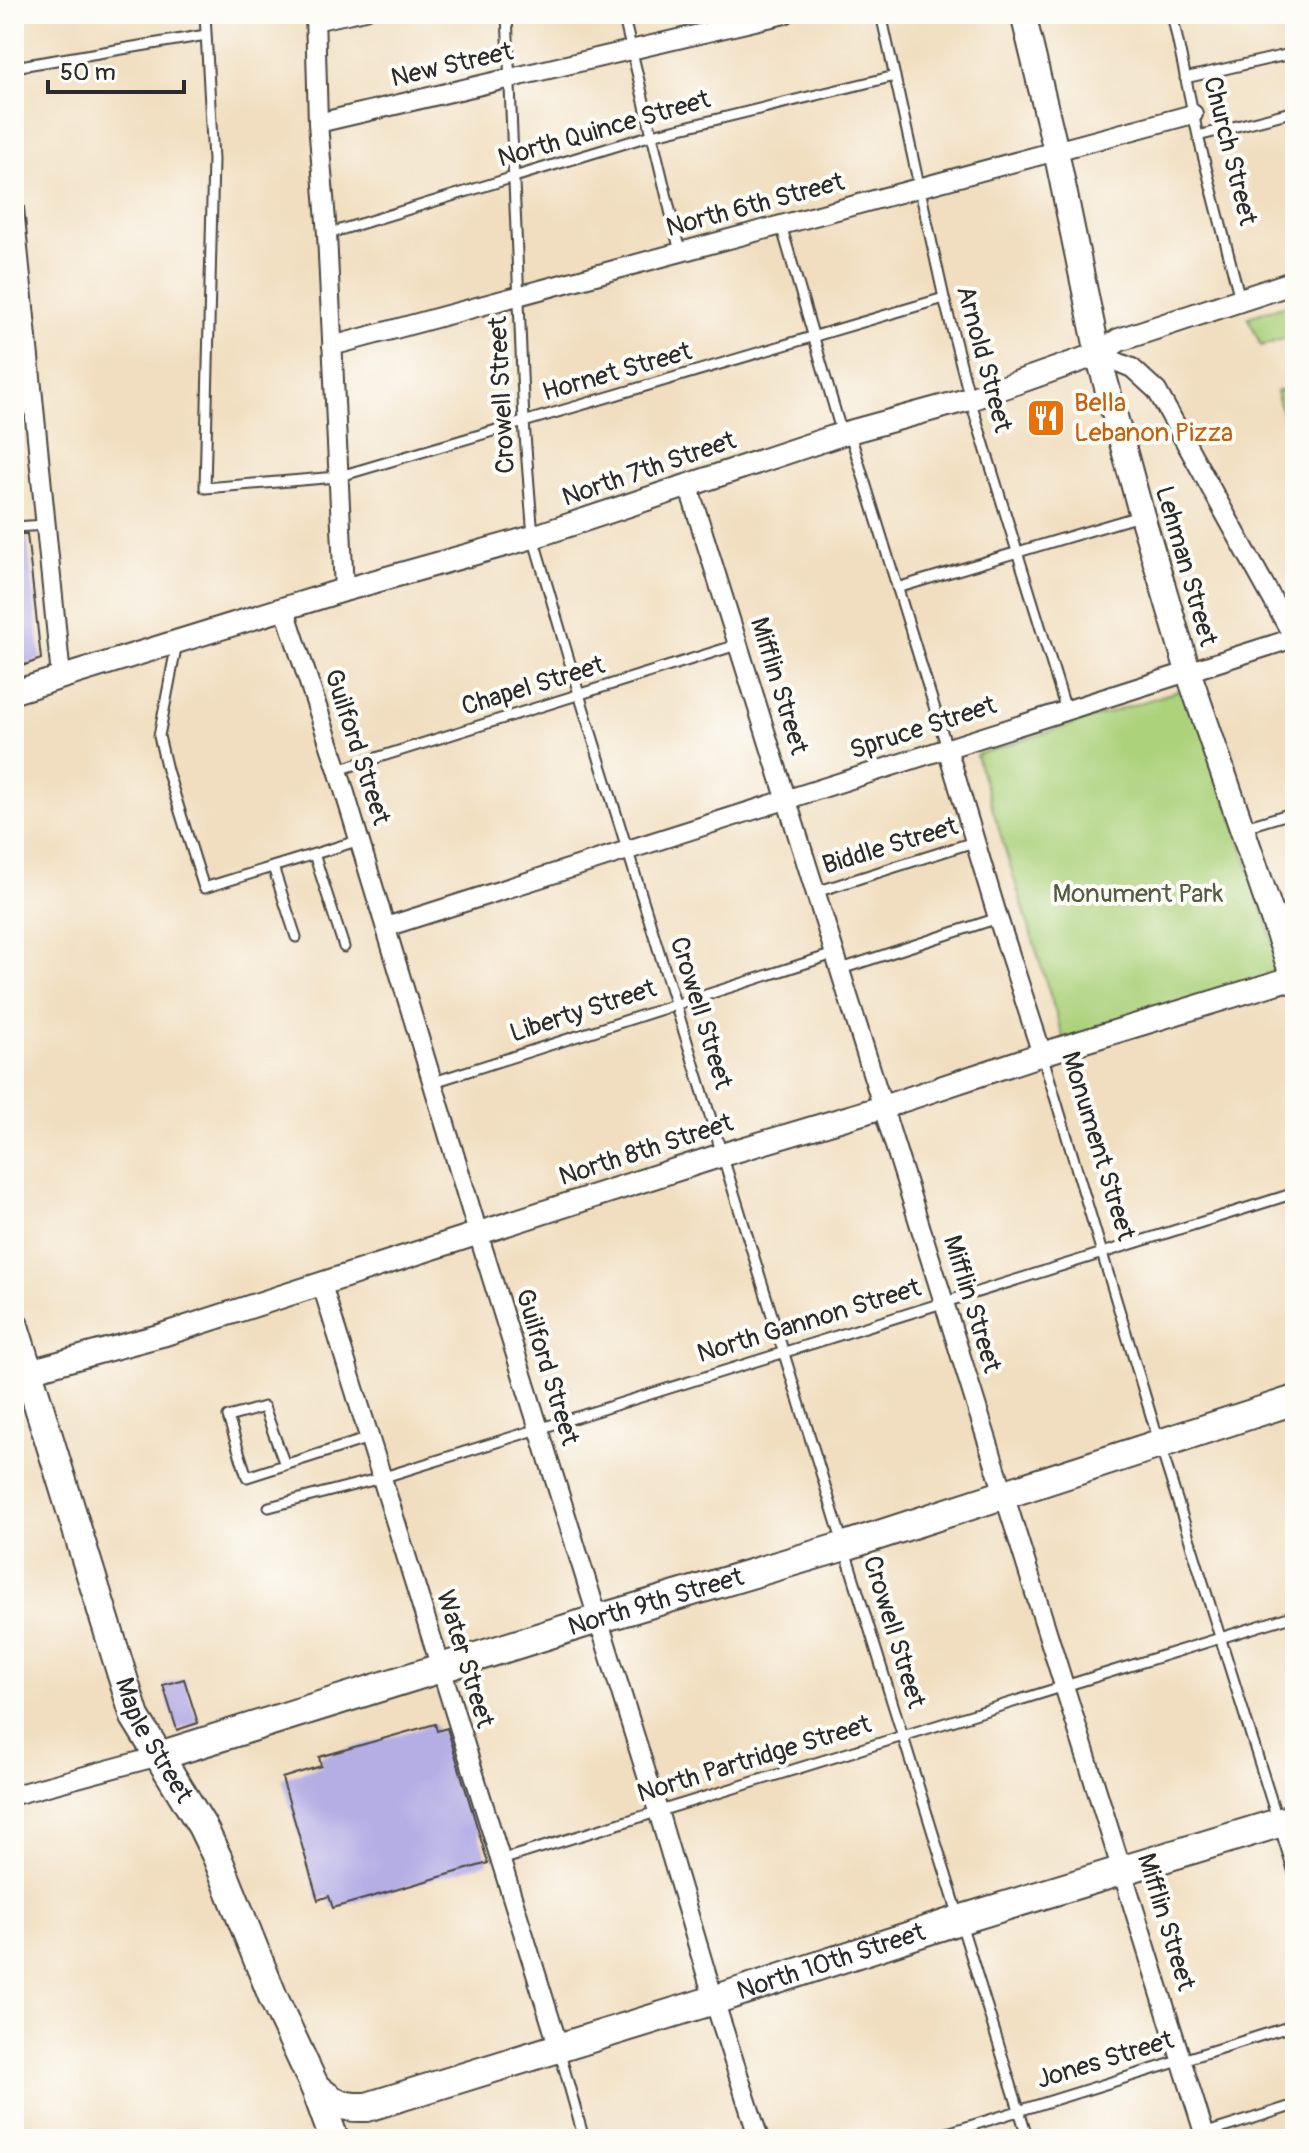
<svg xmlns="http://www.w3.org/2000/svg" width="1309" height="2153" font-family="Pangolin,sans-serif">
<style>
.green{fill:#acd27c;stroke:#6c7e54;stroke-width:2}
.building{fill:#b5aee5}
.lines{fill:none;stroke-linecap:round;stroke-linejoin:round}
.service-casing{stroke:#494641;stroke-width:13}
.minor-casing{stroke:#494641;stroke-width:22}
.tertiary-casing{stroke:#494641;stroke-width:26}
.secondary-casing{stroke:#494641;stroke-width:28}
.primary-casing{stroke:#494641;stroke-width:32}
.service{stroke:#fff;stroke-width:9}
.minor{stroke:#fff;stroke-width:18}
.tertiary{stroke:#fff;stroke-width:22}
.secondary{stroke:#fff;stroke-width:24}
.primary{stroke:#fff;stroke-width:28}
.labels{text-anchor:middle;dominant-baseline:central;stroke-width:8;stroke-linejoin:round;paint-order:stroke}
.street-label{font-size:26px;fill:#2b2b2b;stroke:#fdfcf7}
.food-label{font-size:26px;fill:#c56008;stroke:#fdfcf7;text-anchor:start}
.park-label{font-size:26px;fill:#525d43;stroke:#fdfcf7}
</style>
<rect width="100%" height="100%" fill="#fdfcf7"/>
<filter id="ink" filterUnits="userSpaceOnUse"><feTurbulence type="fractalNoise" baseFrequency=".0125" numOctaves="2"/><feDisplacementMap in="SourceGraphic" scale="16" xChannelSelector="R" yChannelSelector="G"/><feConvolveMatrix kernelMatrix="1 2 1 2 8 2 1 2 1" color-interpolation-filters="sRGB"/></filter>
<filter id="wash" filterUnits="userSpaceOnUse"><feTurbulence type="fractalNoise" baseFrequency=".006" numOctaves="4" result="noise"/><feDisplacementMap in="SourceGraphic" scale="32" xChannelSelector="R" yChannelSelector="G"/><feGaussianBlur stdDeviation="1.8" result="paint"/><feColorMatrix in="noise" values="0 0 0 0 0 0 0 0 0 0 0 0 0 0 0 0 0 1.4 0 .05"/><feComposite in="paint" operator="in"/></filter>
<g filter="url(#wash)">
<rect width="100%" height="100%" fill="#f1dec0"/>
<path class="green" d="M1295 302V335L1261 346 1248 317Z
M1295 386V455L1276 392Z
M1190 687 1283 972 1064 1040 976 755Z"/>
<g id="blocks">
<path class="building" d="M14 534H27L41 659 14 669Z
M184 1679 198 1723 177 1730 163 1685Z
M435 1724 437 1731 447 1728 488 1863 333 1908 329 1896 318 1900 282 1778 321 1766 319 1757Z"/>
</g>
</g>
<g filter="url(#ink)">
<use href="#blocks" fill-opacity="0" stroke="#494641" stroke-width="2"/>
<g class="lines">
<g class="service-casing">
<path id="service" d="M205 14 213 160 205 488 337 477 944 298
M507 14 524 422 533 537 579 694 1028 2139
M623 14 680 252
M881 14 944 298 970 399 1066 710
M1172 14 1198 136 1240 299
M317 25 368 14
M14 67 206 35
M1185 78 1295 53
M1198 136 1295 111
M781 225 842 434
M327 234 652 135 895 76
M850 434 947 748
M14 527 46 525
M897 588 1139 516
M177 643 159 736 167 770 204 888 360 840
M338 770 740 644
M1245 827 1295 812
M314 854 344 947
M273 867 296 937
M816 892 977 841
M841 969 998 918
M1042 1054 1159 1442 1295 1876
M434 1082 837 953
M285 1465 264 1407 228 1417 247 1477 369 1438
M269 1507 381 1478 1295 1193
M501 1860 1295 1615
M559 2050 584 2139
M928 2139 1295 2025
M1188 2139 1295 2105"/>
</g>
<g class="minor-casing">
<path id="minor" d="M315 14 318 123 327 234 344 590
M318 123 785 14
M14 208 61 677
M332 346 1193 114
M1098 354 1132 368 1157 391 1295 640
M688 485 1206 2139
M285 610 338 770 478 1233 658 1811 714 2000 759 2139
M947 748 998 918 1042 1054
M386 927 1294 638
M322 1285 559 2048
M14 1795 159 1756"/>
</g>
<g class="tertiary-casing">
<path id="tertiary" d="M14 692 344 590 533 537 842 434 970 399 1098 354 1119 340 1295 282
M14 1375 162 1335 722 1155 883 1107 1042 1054 1295 977"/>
</g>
<g class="secondary-casing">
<path id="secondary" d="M1023 14 1056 151 1098 354 1142 516 1188 671 1295 983"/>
</g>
<g class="primary-casing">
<g id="primary">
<path id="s1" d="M14 1326 135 1717 202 1826 217 1857 273 1997 315 2087 334 2139"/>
<path id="s2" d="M159 1756 598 1619 845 1546 1295 1400"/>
<path id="s3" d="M315 2087C335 2104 341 2108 367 2107L714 2000 959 1920 1295 1818"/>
</g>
</g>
<use href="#service" class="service"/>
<use href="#minor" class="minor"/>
<use href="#tertiary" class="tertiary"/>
<use href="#secondary" class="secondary"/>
<use href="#primary" class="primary"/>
</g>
</g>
<defs>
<g id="restaurant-square" transform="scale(2)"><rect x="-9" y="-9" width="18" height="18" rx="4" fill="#e8710a" stroke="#fdfcf7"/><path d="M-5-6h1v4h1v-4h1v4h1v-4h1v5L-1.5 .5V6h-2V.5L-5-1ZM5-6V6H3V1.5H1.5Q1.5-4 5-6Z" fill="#fff"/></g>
</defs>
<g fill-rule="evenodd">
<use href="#restaurant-square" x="1046" y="418"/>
</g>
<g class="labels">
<g class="street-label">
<text transform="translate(452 65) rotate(-13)">New Street</text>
<text transform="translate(604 129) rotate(-16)">North Quince Street</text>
<text transform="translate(1230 151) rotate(76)">Church Street</text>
<text transform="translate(755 205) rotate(-15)">North 6th Street</text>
<text transform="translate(984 359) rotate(75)">Arnold Street</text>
<text transform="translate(617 372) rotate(-16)">Hornet Street</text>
<text transform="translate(502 395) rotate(-93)">Crowell Street</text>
<text transform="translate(649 469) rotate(-19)">North 7th Street</text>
<text transform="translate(1186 566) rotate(74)">Lehman Street</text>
<text transform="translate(533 686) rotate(-17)">Chapel Street</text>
<text transform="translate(779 686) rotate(73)">Mifflin Street</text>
<text transform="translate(923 728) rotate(-18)">Spruce Street</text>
<text transform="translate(357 747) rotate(72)">Guilford Street</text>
<text transform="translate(890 846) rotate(-17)">Biddle Street</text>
<text transform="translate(583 1011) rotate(-18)">Liberty Street</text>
<text transform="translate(701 1013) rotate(73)">Crowell Street</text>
<text transform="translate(1098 1146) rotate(73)">Monument Street</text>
<text transform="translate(646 1150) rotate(-18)">North 8th Street</text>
<text transform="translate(972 1304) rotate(73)">Mifflin Street</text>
<text transform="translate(809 1321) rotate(-17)">North Gannon Street</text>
<text transform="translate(547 1367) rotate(73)">Guilford Street</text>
<text stroke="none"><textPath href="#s2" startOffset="520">North 9th Street</textPath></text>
<text transform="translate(894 1632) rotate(73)">Crowell Street</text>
<text transform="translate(465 1659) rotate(73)">Water Street</text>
<text stroke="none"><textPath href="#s1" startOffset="438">Maple Street</textPath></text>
<text transform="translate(754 1759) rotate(-17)">North Partridge Street</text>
<text transform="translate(1166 1922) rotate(73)">Mifflin Street</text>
<text stroke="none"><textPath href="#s3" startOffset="544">North 10th Street</textPath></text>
<text transform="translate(1105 2060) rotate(-17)">Jones Street</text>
</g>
<g class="food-label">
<text x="1074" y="403">Bella<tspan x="1074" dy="30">Lebanon Pizza</tspan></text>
</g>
<g class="park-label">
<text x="1138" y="894">Monument Park</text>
</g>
</g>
<rect width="1309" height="2153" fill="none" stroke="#fdfcf7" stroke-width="48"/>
<path d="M48 80v12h136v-12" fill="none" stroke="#2b2b2b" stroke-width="4"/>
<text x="60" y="80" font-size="24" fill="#2b2b2b" stroke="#fdfcf7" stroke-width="6" paint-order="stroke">50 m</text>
</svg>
